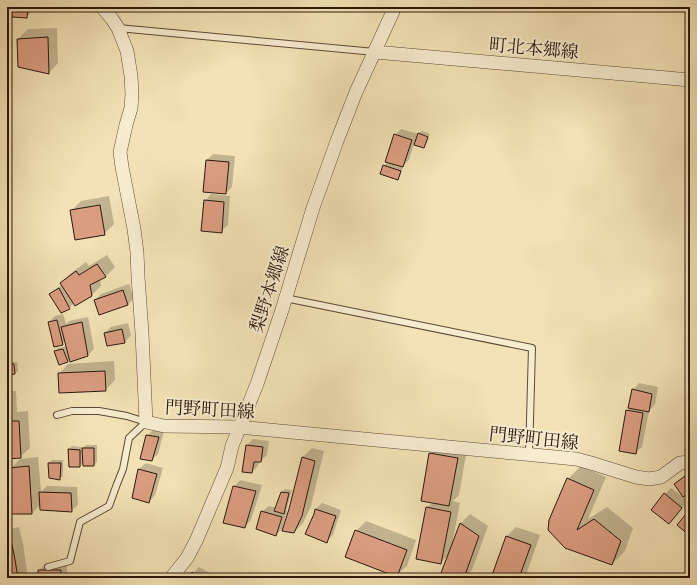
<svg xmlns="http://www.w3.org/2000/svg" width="697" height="585" font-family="'EB Garamond','Noto Serif JP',serif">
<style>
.shadow{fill:#0003}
.building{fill:#db9d80;stroke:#2b170d}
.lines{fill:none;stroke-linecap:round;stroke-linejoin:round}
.lane-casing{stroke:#5d4a37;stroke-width:8}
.street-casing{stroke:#5d4a37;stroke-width:14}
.lane{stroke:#f7eccf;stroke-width:6}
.street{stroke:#f7eccf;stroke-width:13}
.labels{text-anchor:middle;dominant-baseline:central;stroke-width:4;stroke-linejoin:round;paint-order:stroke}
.street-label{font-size:18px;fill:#2b170d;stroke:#f7eccf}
</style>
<rect width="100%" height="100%" fill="#f2e2b5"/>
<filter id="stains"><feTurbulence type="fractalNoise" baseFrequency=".005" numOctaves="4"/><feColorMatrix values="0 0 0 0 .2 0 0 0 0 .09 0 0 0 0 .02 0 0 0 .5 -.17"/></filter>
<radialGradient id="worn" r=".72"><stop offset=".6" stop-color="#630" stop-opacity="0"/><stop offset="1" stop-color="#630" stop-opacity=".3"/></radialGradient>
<path class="shadow" d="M12 7H30V14L27 17Z
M57 28 58 63 49 73 19 66 18 39 28 29Z
M401 129 418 134 422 131 430 134 426 144 423 147 414 144 409 160 402 167 403 168 400 176 397 179 384 166 388 162 395 135Z
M213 154 235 156 232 187 226 193 204 191 207 160Z
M211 194 230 196 228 225 221 231 205 201Z
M109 196 114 224 104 234 71 211 81 201Z
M107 255 115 267 106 276 100 279 101 286 91 296 74 303 69 308 51 294 57 288 62 285 61 283 71 273 86 262 89 266Z
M129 284 134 298 128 305 95 300 101 294Z
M63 314 66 324 69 321 88 317 94 349 88 355 70 358 68 361 55 351 58 348 67 346 66 340 62 344 49 322 55 316Z
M128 323 131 335 125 342 108 345 105 333 111 327Z
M114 361 115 380 105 390 59 374 68 364Z
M10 362H17L18 371 15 373 7 364Z
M639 383 658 387 655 404 649 411 642 447 635 453 627 411 629 408 633 390Z
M7 391H16L17 412 28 411 30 448 20 457 7 458Z
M153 430 164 431 158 454 152 460 147 436Z
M253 439 269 441 267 455 261 461H259L258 466 252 472 244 471 247 445Z
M439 444 467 449 459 495 453 501 460 503 452 544H453L460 524 470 514 488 526 472 570 464 578H457L450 554 440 563 427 507 433 502 430 454Z
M86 445H97V462L94 465 84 462 80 466 69 449 72 446 82 447V449Z
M312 448 324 451 311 506 303 523 294 532 302 458Z
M38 457 41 492 47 486 77 487 78 505 71 511 41 504 32 513H7V472L20 459Z
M52 460H63V476L60 478 50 477 49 463Z
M146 463 163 468 155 495 149 502 139 469Z
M581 466 606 477 588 519 607 507 633 528 625 551 612 564 565 547 568 479Z
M690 471V491L675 484 681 478Z
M240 480 262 485 251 520 244 527 234 487Z
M671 488 688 501 675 517 669 523 665 494Z
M285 489 292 490 286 511H287L282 529 275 535 262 512 269 506 277 508 282 492Z
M322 503 341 510 333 535 326 542 316 509Z
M366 521 416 540 407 566 397 575 356 531Z
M19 527 23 544 28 578H7V530Z
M516 527 540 535 525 578H492L507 536Z
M45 564H67V578H39V571Z
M199 567 214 575 212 578H190L193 573Z"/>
<path class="building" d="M11 7H28L27 18 12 17Z
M48 37 49 74 18 67 17 39Z
M418 133 428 137 424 148 414 145Z
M394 134 412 140 403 167 385 162Z
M206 160 229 162 226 194 203 192Z
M383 165 401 171 398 180 380 174Z
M204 200 224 202 222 233 201 231Z
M100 205 105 235 75 240 70 210Z
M97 264 106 277 90 285 92 296 75 306 60 283 76 271 79 275Z
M59 288 70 309 61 313 49 294Z
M123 290 128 305 99 315 94 300Z
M57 320 63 345 54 347 48 322Z
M82 322 88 356 70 362 61 327Z
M122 329 125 343 107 346 104 333Z
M63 349 68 362 59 365 54 351Z
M7 364H14L15 374 7 375Z
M105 371 106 391 59 393 58 373Z
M632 389 652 394 649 412 628 408Z
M7 397H10L11 418H7Z
M626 410 643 413 636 454 619 451Z
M7 421H19L21 458 7 459Z
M146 435 159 437 152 461 140 459Z
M246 445 263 447 261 462H254L252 473 242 472Z
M82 448H94V466H83Z
M68 449 80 450V467H69Z
M429 453 458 458 449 506 421 501Z
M302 457 315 461 302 516 294 533 282 531 289 509Z
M48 463H61L60 480 49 478Z
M29 466 32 514H7V476L9 468Z
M138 469 157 474 149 503 132 498Z
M688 474 690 477V492L683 497 674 484Z
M567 478 594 490 577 530 594 519 621 541 612 565 565 548 548 530 549 520Z
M233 486 256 491 245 528 223 523Z
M39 492 71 493 72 512 40 510Z
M281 492 289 493 284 514 274 511Z
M664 493 682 508 669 524 651 510Z
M426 507 451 512 441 564 416 559Z
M315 509 336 516 327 543 305 534 314 514Z
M690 509V536L677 525Z
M261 511 282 517 276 536 256 529Z
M460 523 479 536 464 578H454L441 573Z
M355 530 407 550 397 577 345 557Z
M10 536 14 554 18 578H7V537Z
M506 536 531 545 519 578H491Z
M38 570H61V578H38Z
M192 572 201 578H189Z"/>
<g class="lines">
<g class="lane-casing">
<path id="lane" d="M118 28 375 52
M285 298 532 348 529 455
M48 567 70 561 80 522 109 506 117 484 123 469 129 438 146 422 127 416 99 411H72L57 415"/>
</g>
<g class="street-casing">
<path id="street" d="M102 7 112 19 118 28 127 51 131 76 132 94 131 108 126 125 120 152 122 167 134 229 137 252 138 277 142 333 146 422 164 426 239 427 576 459 591 463 636 477 649 479 661 477 680 463 690 462
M375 52 690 80
M171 578 187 558 196 541 227 468 232 446 257 384 282 310 313 208 337 141 356 92 395 7"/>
</g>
<use href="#lane" class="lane"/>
<use href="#street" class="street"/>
</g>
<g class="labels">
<g class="street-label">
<text transform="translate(534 48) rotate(5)">町北本郷線</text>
<text transform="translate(269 289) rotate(-72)">梨野本郷線</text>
<text transform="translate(210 409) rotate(3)">門野町田線</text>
<text transform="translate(534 438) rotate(6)">門野町田線</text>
</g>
</g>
<rect width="697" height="585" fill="none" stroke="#f2e2b5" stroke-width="24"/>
<rect x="8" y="8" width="681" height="569" fill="none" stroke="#2b170d" stroke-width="2"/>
<rect x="12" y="12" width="673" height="561" fill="none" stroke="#2b170d"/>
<rect width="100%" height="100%" filter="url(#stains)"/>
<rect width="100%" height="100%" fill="url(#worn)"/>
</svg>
